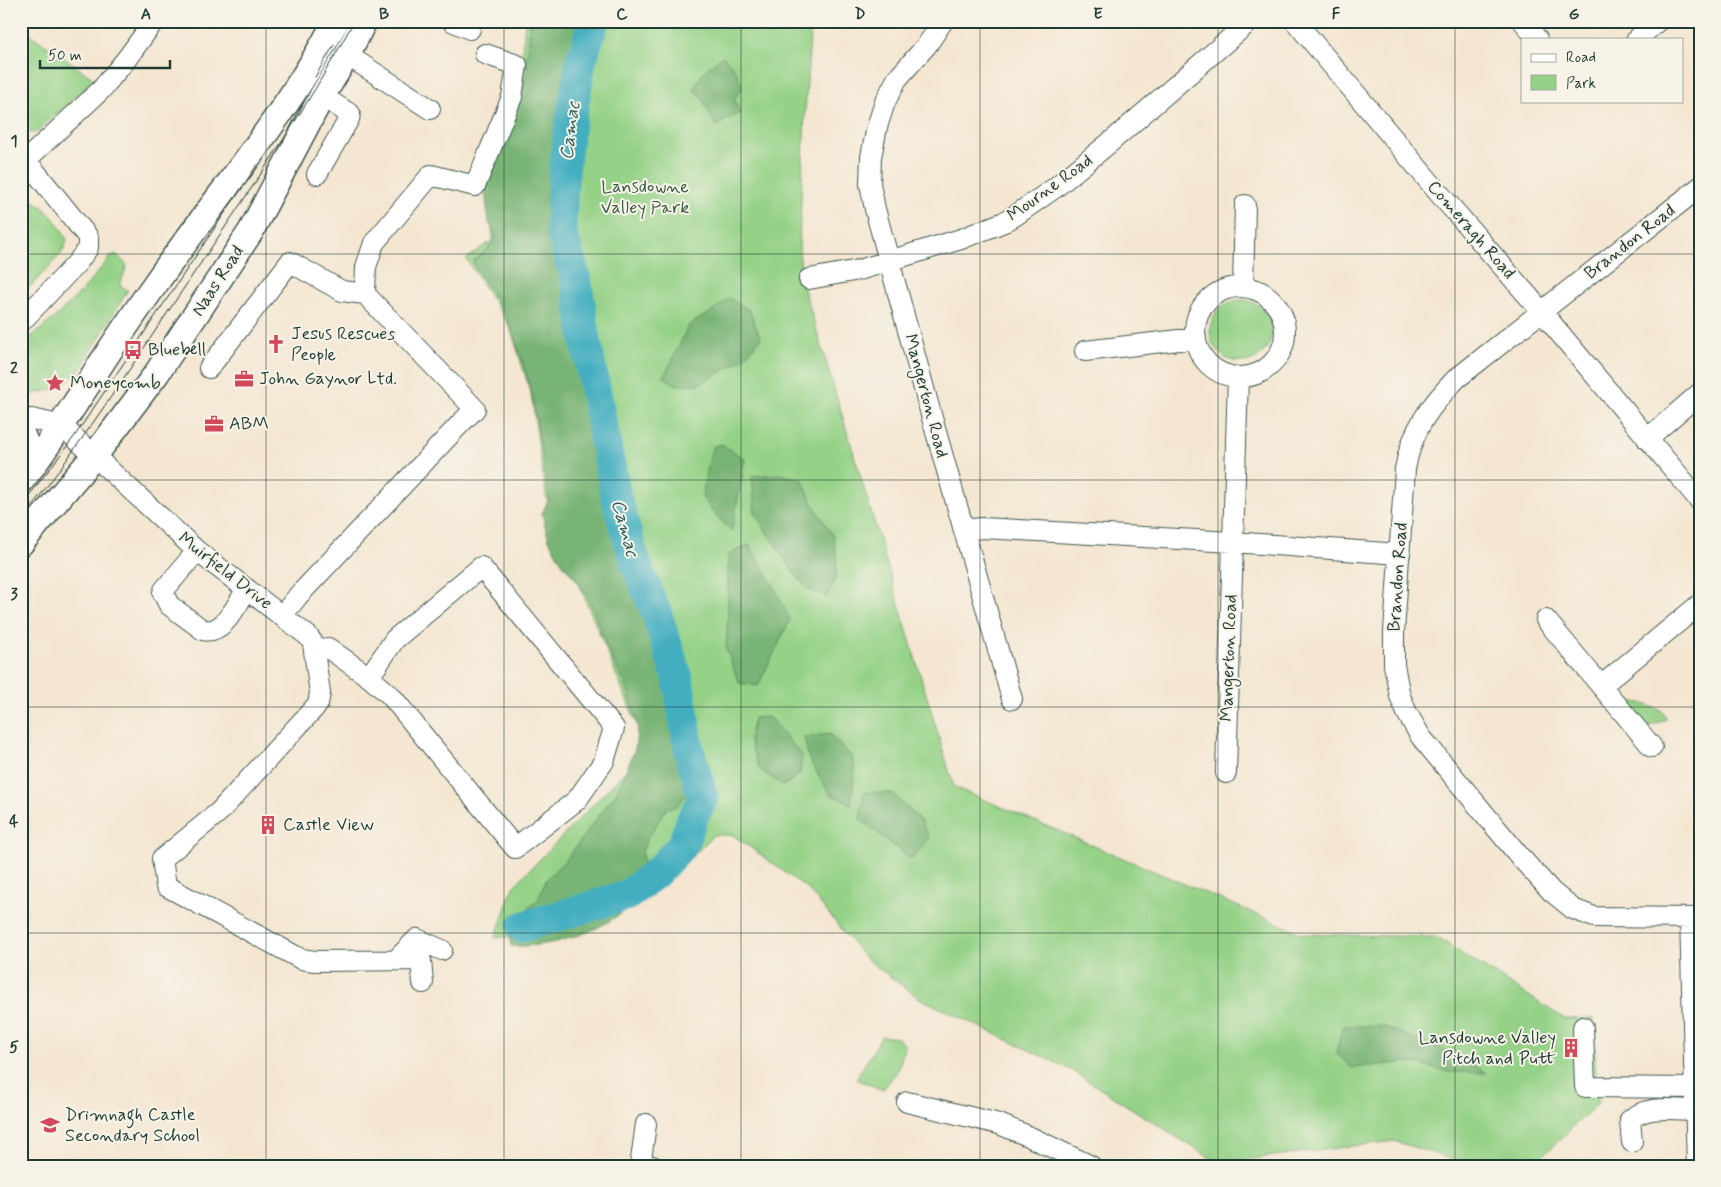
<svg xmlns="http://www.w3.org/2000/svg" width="1721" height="1187" font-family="Mynerve,sans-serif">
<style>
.green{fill:#95d287;stroke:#5a885e}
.forest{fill:#78b474;stroke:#4c7854}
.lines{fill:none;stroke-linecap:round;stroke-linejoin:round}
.river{stroke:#42aec0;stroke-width:31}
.minor-casing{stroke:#3f564c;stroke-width:22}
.major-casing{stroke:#3f564c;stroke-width:28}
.minor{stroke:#fff;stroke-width:20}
.major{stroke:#fff;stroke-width:25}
.tram{stroke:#1f3d34;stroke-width:1}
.grid{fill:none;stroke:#1f3d34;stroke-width:1;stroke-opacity:0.55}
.labels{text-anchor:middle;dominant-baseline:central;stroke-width:4;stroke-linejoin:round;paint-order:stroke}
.park-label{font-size:18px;fill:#375b45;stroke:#f7f3e8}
.street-label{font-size:18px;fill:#1f3d34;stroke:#f7f3e8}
.poi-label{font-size:18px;fill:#1f3d34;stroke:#f7f3e8;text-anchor:start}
.water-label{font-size:19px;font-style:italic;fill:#2a5f5e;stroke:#f7f3e8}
.neatline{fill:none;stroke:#1f3d34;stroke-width:2}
.grid-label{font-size:16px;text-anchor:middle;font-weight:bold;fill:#1f3d34}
</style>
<rect width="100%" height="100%" fill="#f7f3e8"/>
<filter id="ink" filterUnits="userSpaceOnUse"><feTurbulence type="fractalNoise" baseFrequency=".02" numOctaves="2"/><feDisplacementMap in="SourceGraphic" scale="10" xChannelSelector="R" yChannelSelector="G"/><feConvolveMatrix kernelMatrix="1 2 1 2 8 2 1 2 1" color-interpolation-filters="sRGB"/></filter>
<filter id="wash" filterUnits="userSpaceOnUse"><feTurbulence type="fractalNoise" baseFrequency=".0096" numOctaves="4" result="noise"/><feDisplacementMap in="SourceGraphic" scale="20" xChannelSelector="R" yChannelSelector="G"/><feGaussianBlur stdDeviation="1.12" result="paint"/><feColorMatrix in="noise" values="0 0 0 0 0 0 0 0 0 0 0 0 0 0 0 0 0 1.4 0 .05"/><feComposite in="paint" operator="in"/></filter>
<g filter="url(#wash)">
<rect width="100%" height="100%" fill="#f4e6d1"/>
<path class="green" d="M525 21H811L805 113 799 248 802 282 954 787 1303 934 1436 937 1565 1019 1593 1018 1598 1103 1532 1166H1474L1394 1141 1218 1163 1069 1069 919 998 865 958 808 889 733 835H714L663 885 579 928 495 938 513 887 647 749 560 538 546 496 531 394 510 327 466 259 493 240 486 176 519 87Z
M21 28 94 79 36 133 23 132 21 130V119L28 114 21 105Z
M21 194C27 200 33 200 39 204 50 213 61 227 67 240L62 253 29 288 21 285Z
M116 254 127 265 120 286 128 290 80 370 65 383 51 390 21 396V345L53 319 83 290 111 256Z
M1210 331a31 31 0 1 1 62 0a31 31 0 1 1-62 0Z
M1626 700 1645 704 1662 711 1667 719 1648 727Z
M882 1036 898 1038 905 1046 898 1070 883 1090 856 1079Z"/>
<path class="forest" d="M529 21H584L582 36 573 67 568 108 560 131 552 202 555 223 552 242 569 287 577 346 588 378 601 492 610 522 658 638 669 672 689 775 685 796 677 806 666 809 647 839 642 852 645 886C640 892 636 899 630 905 603 933 549 948 511 946L510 936 516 919 538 900 546 880 569 856 593 823 617 792 635 749 638 724 627 688 608 650 588 597 578 582 562 563 549 540 542 514 549 498 533 399 523 362 506 316 475 268 473 261 487 250 496 236 489 223 485 192 501 140 513 115 527 73 526 59 529 40Z
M723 56 737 72 742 89 734 99 740 113 716 126C710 115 703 96 694 90 699 73 710 65 723 56Z
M729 298 749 310 761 339 742 360 700 384 677 385 664 377 689 325 711 312Z
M722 444 745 459 732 531 713 513 702 496 712 447Z
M780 474 802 479 814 506 833 536 837 557 836 578 827 597 808 589 791 569 755 514 752 476Z
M749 545 772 583 790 620 758 686 739 683 726 649 728 612V555Z
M769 717 802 755 800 774 783 786 759 769 749 739 754 718Z
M830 734 851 756 855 769 851 804 830 794 809 759 804 737Z
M864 792 892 793 921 821 930 839 911 859 860 819Z
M1343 1026H1382L1437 1047 1487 1073 1449 1072 1410 1062 1352 1068 1336 1053Z"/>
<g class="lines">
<path class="river" d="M522 927 628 895 657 872 683 844 692 819 703 798 689 751 678 679 656 612 635 562 616 497 586 342 577 284 561 231 563 181 568 136 581 61 594 21"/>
</g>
</g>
<g filter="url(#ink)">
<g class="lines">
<g class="minor-casing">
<path id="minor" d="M452 21 470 29
M943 21 927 45 897 79 885 102 877 127 871 157 870 184 875 209 932 418 1012 699
M1295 21 1438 192 1542 312 1700 501
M1523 21 1537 39
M1637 39 1658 21
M347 55 430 109
M21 154 88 237V248L77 263 21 322
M26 160 101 90 128 57 154 21
M317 174 349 119 350 114 322 96
M1700 187 1456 379C1429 407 1412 430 1405 469L1394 632V665L1400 696 1407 713 1421 737 1521 858 1552 892 1573 909 1594 917 1700 918
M809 279 859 270 961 239 1004 222 1016 215 1056 187 1114 139 1250 21
M1243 287 1245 205
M1195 332a45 45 0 1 1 90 0a45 45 0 1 1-90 0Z
M365 294 366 267 374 243 431 175 475 186 512 97 517 65 485 54
M1085 351 1196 338
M209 368 290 262 342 291 365 294 475 409 461 423 298 596 282 616
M21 420 32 419 62 426 197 551 308 636 313 643 314 651 320 693 318 704 219 812 162 859 166 886 301 959 315 961 421 960 423 983
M1647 439 1700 393
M964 530 982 528 1232 542 1400 554
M197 551 164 590 163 593 169 605 203 630C224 635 237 604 247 589
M1546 620 1652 747
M314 651 328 648 369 677 395 639 481 567 614 728 604 761 577 800 515 848 391 696 369 677
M1601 686 1700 604
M1226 773 1238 377
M1690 918 1697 1166
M396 960 417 939 442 950
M1583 1027 1585 1087 1695 1088
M907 1102 999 1124 1028 1136 1091 1166
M646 1124 641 1160 644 1164 652 1166
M1632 1142 1630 1120C1647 1104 1675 1110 1696 1110"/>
</g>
<g class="major-casing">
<path id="major" d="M21 433C28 446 29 457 29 471
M21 481C46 450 66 417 88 384 110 349 134 314 158 280 218 195 287 114 336 21
M21 543 95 455 157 373 208 296 251 231 322 96 347 55 364 21"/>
</g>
<use href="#minor" class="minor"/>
<use href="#major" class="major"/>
<path class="tram" d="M315 77 334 45
M21 506 74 437 257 165
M21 520C84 441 138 356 194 273 250 190 307 109 354 21"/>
</g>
</g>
<path class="grid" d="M266 21V1166M504 21V1166M741 21V1166M980 21V1166M1218 21V1166M1455 21V1166M21 254H1700M21 480H1700M21 707H1700M21 933H1700"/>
<defs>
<g id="church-bare" transform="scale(1.5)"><path d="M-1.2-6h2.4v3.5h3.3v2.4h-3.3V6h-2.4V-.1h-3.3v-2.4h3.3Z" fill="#d1495b" stroke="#f7f3e8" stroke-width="2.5" paint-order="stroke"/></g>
<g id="bus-bare" transform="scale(1.5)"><path d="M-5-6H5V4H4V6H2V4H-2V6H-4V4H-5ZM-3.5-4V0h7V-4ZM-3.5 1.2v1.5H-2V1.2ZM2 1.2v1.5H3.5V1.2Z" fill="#d1495b" stroke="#f7f3e8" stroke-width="2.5" paint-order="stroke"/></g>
<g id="office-bare" transform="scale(1.5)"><path d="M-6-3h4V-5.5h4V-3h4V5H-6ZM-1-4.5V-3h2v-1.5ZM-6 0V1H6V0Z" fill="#d1495b" stroke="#f7f3e8" stroke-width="2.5" paint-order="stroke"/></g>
<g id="sight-bare" transform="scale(1.5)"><path d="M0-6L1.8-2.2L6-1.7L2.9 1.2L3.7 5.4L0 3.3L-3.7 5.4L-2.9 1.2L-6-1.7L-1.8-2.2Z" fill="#d1495b" stroke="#f7f3e8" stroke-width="2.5" paint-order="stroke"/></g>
<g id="building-bare" transform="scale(1.5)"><path d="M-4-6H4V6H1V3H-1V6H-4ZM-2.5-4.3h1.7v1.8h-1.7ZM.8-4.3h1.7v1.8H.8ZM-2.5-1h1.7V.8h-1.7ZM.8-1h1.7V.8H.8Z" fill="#d1495b" stroke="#f7f3e8" stroke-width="2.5" paint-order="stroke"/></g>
<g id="school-bare" transform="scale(1.5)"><path d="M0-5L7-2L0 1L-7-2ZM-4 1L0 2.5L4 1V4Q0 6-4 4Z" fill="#d1495b" stroke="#f7f3e8" stroke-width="2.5" paint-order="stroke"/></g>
</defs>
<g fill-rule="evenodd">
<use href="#church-bare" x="276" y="344"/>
<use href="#bus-bare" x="133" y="350"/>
<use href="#office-bare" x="244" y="379"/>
<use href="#sight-bare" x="55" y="383"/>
<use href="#office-bare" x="214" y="424"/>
<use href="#building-bare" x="268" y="825"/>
<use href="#building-bare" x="1571" y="1048"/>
<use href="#school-bare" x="50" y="1125"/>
</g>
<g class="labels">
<g class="park-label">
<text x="645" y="187">Lansdowne<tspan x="645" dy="21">Valley Park</tspan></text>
</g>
<g class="street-label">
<text transform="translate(1050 188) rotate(-36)">Mourne Road</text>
<text transform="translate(1471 230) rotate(49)">Comeragh Road</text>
<text transform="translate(1630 242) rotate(-38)">Brandon Road</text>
<text transform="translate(218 281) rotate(-57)">Naas Road</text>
<text transform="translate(926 396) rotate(75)">Mangerton Road</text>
<text transform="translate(225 571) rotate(38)">Muirfield Drive</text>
<text transform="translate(1398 577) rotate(-86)">Brandon Road</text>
<text transform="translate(1229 658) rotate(-88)">Mangerton Road</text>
</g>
<g class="poi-label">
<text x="291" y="334">Jesus Rescues<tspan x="291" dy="21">People</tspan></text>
<text x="148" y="350">Bluebell</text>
<text x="259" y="379">John Gaynor Ltd.</text>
<text x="70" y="383">Moneycomb</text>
<text x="229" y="424">ABM</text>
<text x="283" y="825">Castle View</text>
<text x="1556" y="1038" text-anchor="end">Lansdowne Valley<tspan x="1556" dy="21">Pitch and Putt</tspan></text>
<text x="65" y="1115">Drimnagh Castle<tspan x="65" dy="21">Secondary School</tspan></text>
</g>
<g class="water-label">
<text transform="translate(570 131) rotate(-83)">Camac</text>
<text transform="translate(625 528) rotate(74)">Camac</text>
</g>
</g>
<rect width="1721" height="1187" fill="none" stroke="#f7f3e8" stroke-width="55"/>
<rect x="1521" y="38" width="162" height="65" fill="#f7f3e8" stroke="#a1aaa0"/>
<rect x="1531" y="54" width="25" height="8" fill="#ffffff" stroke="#a1aaa0"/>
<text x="1566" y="62" font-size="15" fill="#1f3d34">Road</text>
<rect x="1531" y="75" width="25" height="15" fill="#95d287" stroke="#a1aaa0"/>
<text x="1566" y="88" font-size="15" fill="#1f3d34">Park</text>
<path d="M40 60v8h130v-8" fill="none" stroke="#1f3d34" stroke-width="2.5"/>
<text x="48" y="60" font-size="15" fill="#1f3d34" stroke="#f7f3e8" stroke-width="4" paint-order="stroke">50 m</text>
<rect x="28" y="28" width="1666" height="1132" class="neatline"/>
<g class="grid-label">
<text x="146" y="19">A</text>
<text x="384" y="19">B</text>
<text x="622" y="19">C</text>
<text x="860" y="19">D</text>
<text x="1098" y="19">E</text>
<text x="1336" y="19">F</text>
<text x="1574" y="19">G</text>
<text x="14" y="146">1</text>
<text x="14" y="373">2</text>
<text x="14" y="599">3</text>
<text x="14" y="826">4</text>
<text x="14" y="1052">5</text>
</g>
</svg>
